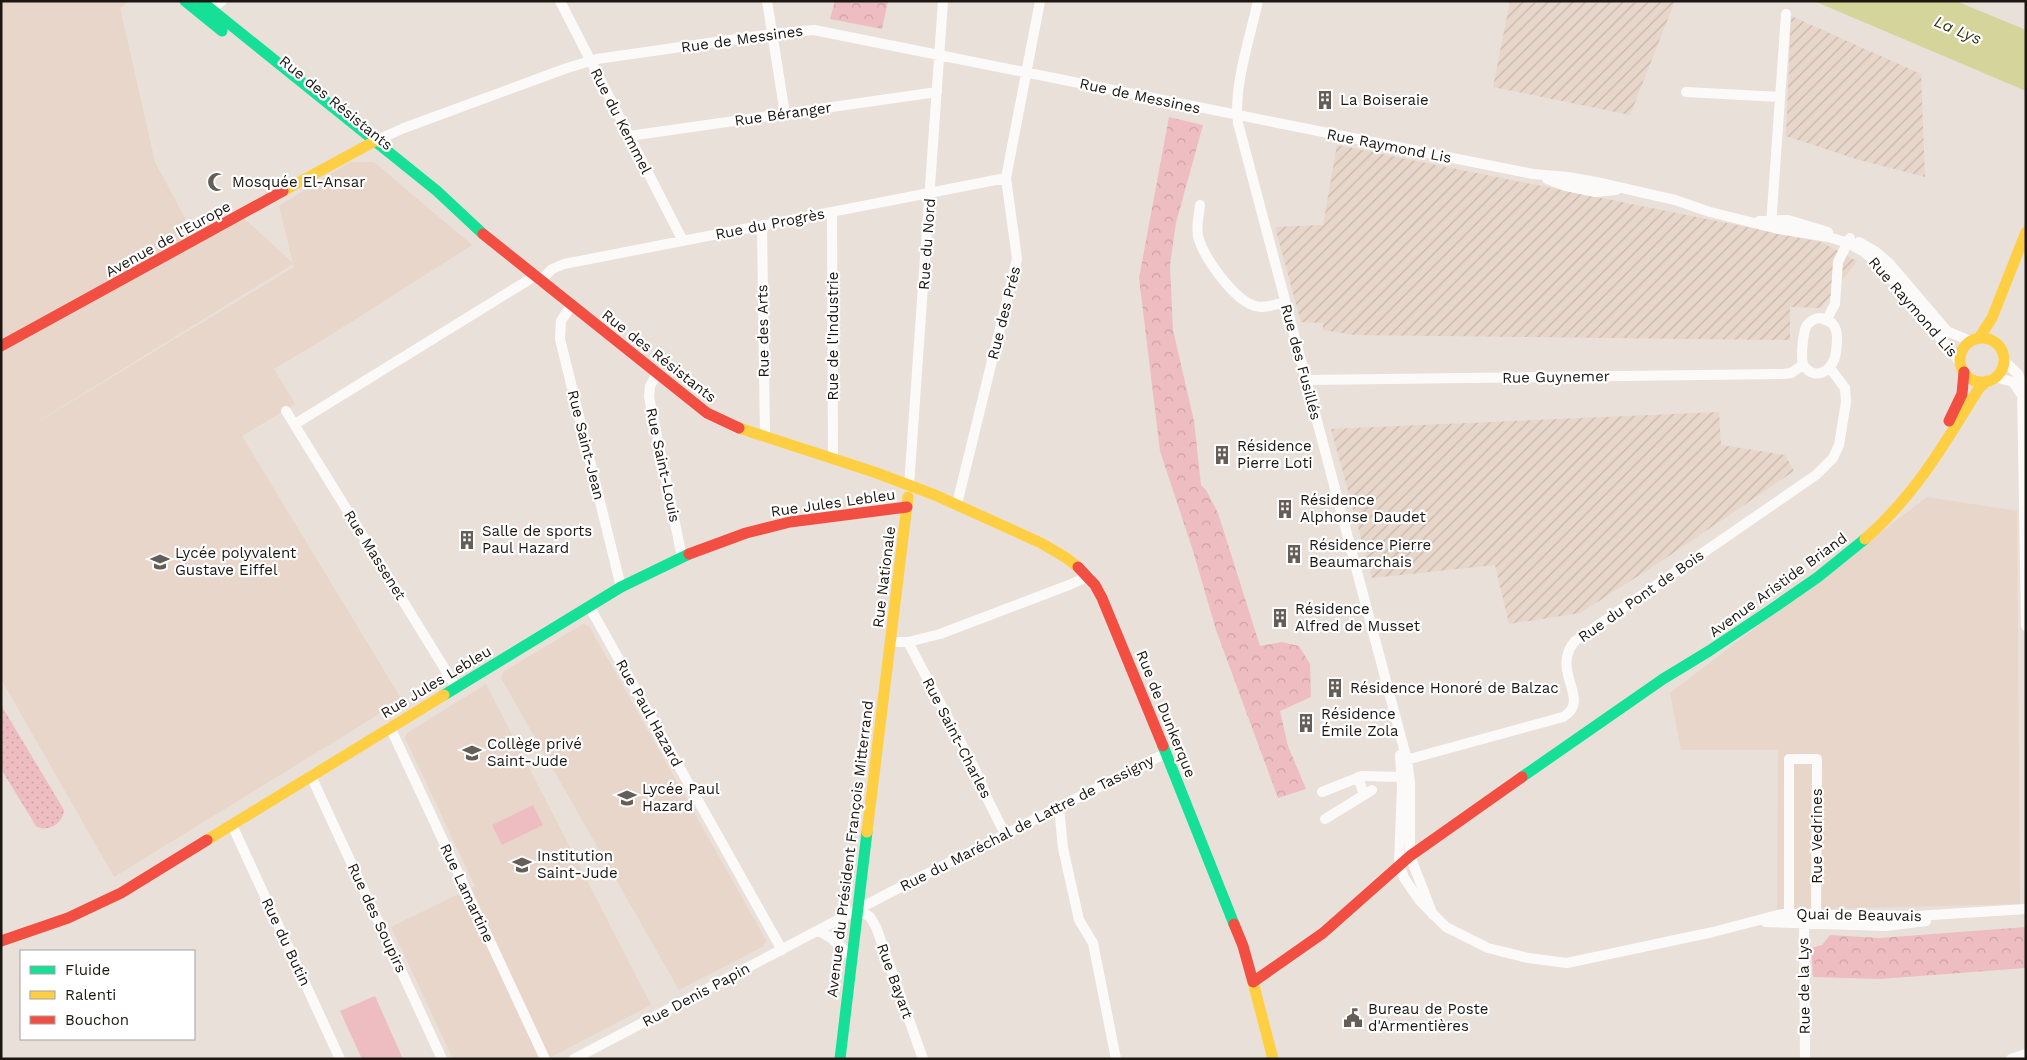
<svg xmlns="http://www.w3.org/2000/svg" width="2027" height="1060" font-family="'Work Sans',sans-serif">
<style>
.built{fill:#e7d6c9;fill-rule:evenodd}
.industrial{fill:url(#industrial-furrows)}
.grass{fill:url(#grass-dots)}
.park{fill:url(#park-crowns)}
.pitch{fill:#eebdc2}
.water{fill:#d5d49b}
.lines{fill:none;stroke-linecap:round;stroke-linejoin:round}
.street{stroke:#fcfaf9;stroke-width:10}
.fast{stroke:#16e098;stroke-width:11}
.slow{stroke:#ffcf43;stroke-width:11}
.jam{stroke:#f24e42;stroke-width:11}
.labels{text-anchor:middle;dominant-baseline:central;stroke-width:4.5;stroke-linejoin:round;paint-order:stroke}
.street-label{font-size:15px;fill:#1d1712;stroke:#fff}
.poi-label{font-size:15px;fill:#1d1712;stroke:#fff;text-anchor:start}
.water-label{font-size:16px;font-style:italic;fill:#323310;stroke:#fff}
</style>
<defs>
<pattern id="industrial-furrows" width="10" height="10" patternUnits="userSpaceOnUse" patternTransform="scale(1.25)"><rect width="10" height="10" fill="#e7d6c9"/><path d="M-1 1l2-2M0 10L10 0M9 11l2-2" fill="none" stroke="#c6b7ac"/></pattern>
<pattern id="grass-dots" width="8" height="8" patternUnits="userSpaceOnUse" patternTransform="scale(1.25)"><rect width="8" height="8" fill="#eebdc2"/><path d="M2 2h.1M6 6h.1" fill="none" stroke="#cca2a6" stroke-width="1.8" stroke-linecap="round"/></pattern>
<pattern id="park-crowns" width="20" height="18" patternUnits="userSpaceOnUse" patternTransform="scale(1.25)"><rect width="20" height="18" fill="#eebdc2"/><path d="M2 6a3 3 0 1 1 6 0M12 15a3 3 0 1 1 6 0" fill="none" stroke="#cca2a6"/></pattern>
</defs>
<rect width="100%" height="100%" fill="#e9e0d9"/>
<path class="built" d="M1 1H128L120 8 155 162 193 233 237 212 293 263 279 206 350 162H374L472 245 326 338 274 369 295 404 242 436 402 700 114 877 1 679ZM293 264 294 267 3 443Z
M1927 497 2017 511 2020 904 1777 910 1778 750H1681L1670 693Z
M583 624 589 626 766 940 764 946 679 990 501 678 503 672Z
M486 684 651 1005 547 1059H453L391 927 475 886 405 738 407 733Z"/>
<path class="industrial" d="M1510 1H1675L1630 115 1493 87Z
M1791 16 1921 74 1925 177 1856 159 1786 136Z
M1337 145 1821 242 1857 261 1821 308 1790 307V340L1354 335 1323 330V323L1301 322 1275 227 1323 225Z
M1719 412 1721 445 1785 455 1794 471 1657 564 1580 613 1509 624 1495 565 1372 578 1331 429Z"/>
<path class="grass" d="M1 705 64 810C63 824 47 833 36 826L1 769Z"/>
<path class="park" d="M835 1H888L882 29 830 19Z
M1169 117 1203 125 1176 223 1170 265 1173 330 1194 421 1201 485 1206 490 1218 513 1260 646 1282 642 1299 646 1310 664 1311 697 1280 711 1288 746 1306 789 1278 798 1216 630 1193 551 1160 451 1139 278Z
M2026 927V968L1880 979 1813 977 1811 948 1822 945 1830 935 1879 938Z"/>
<path class="pitch" d="M533 805 543 825 502 845 492 825Z
M375 996 403 1059H362L340 1011Z"/>
<path class="water" d="M1814 1H1956L2026 30V91Z"/>
<g class="lines">
<path class="street" d="M560 1 683 241
M767 1 785 114
M1258 1C1250 38 1233 87 1238 123L1407 760 1410 783V856L1433 915
M211 9 222 1
M1686 92 1780 97
M629 136 937 92
M375 141 404 128 567 68 597 59 772 34 814 30 1533 174 1568 177 1596 182 1675 200 1710 212 1778 229 1829 237 1848 243 1864 252 1880 265 1960 362
M1547 179 1566 186 1595 192 1616 190
M1200 205C1199 215 1196 226 1198 236 1203 257 1234 300 1255 306 1265 309 1276 304 1285 302
M832 213 833 458
M1759 221 1788 220 1828 232
M1771 225 1786 14
M762 226 765 436
M1859 242 1875 251 1889 263 1947 331 1970 341
M540 281 552 269 564 264 1006 178
M571 306 561 321 560 339 621 587
M1821 318 1832 323C1839 331 1837 342 1836 352 1834 370 1816 382 1804 366 1800 360 1803 331 1807 325 1811 320 1815 318 1821 318Z
M1827 319 1835 304 1838 262 1850 238
M2003 360 2018 374 2022 385 2026 626
M657 374 650 386 649 397 682 557
M1995 377 2013 382 2021 394
M1306 380 1783 374 1791 373 1803 365
M286 411 456 687
M295 424 535 276
M909 486 943 1
M957 504 1017 259 1006 178 1040 1
M589 606 782 950
M891 642H908L940 634 1069 585 1089 576
M908 642 979 777 987 798 1005 834
M390 727 545 1059
M1400 755 1402 786 1399 864 1404 878 1420 901 1446 927 1488 948 1528 958 1567 963 1713 932 1782 914 1916 916 2026 909
M1402 761 1563 717C1593 700 1549 671 1575 641L1816 475 1833 458 1839 445 1846 402 1845 388 1830 368
M311 776 442 1059
M1322 792 1362 776 1402 777
M1364 795 1372 790
M1059 807 1063 848 1079 920 1093 943 1116 1059
M1325 819 1364 795 1358 777
M232 825 340 1059
M858 909 870 917 876 927 923 1059
M1804 917 1805 1059
M1766 922 1886 926 1926 921
M1789 923V759H1817L1816 924
M819 931 831 938 852 957
M574 1059 887 894 1166 753
M2011 1059 2026 1054"/>
<path class="fast" d="M185 1 222 31
M201 1 437 191 483 234
M444 695 621 587 689 554
M1163 746 1234 924
M1522 777 1663 679 1709 651 1769 611 1818 577 1865 539
M840 1059 867 832"/>
<path class="slow" d="M283 191 375 141
M1979 338 1992 318 2026 232
M1960 360a22 22 0 1 1 44 0a22 22 0 1 1-44 0Z
M739 428 874 472 935 495 1041 543 1065 557 1078 567
M1865 539C1916 494 1944 445 1979 388L1987 381
M867 832 908 497
M207 840 444 695
M1253 982 1273 1059"/>
<path class="jam" d="M483 234 707 413 739 428
M1 346 283 191
M1949 421 1962 394 1964 372
M689 554 746 533 790 522 907 507
M1078 567 1095 585 1102 598 1163 746
M1234 924 1243 946 1253 982 1323 933 1410 856 1522 777
M1 941 68 918 121 893 207 840"/>
</g>
<defs>
<g id="building-bare" transform="scale(1.5)"><path d="M-4-6H4V6H1V3H-1V6H-4ZM-2.5-4.3h1.7v1.8h-1.7ZM.8-4.3h1.7v1.8H.8ZM-2.5-1h1.7V.8h-1.7ZM.8-1h1.7V.8H.8Z" fill="#645d58" stroke="#fff" stroke-width="2.5" paint-order="stroke"/></g>
<g id="mosque-bare" transform="scale(1.5)"><path d="M3.5-4.9A6 6 0 1 0 3.5 4.9A5 5 0 1 1 3.5-4.9Z" fill="#645d58" stroke="#fff" stroke-width="2.5" paint-order="stroke"/></g>
<g id="school-bare" transform="scale(1.5)"><path d="M0-5L7-2L0 1L-7-2ZM-4 1L0 2.5L4 1V4Q0 6-4 4Z" fill="#645d58" stroke="#fff" stroke-width="2.5" paint-order="stroke"/></g>
<g id="civic-bare" transform="scale(1.5)"><path d="M-.6-6.5H3V-4.5H.6V-3L4-1V1h2V6H-6V1h2V-1L-.6-3ZM-1.2 2.5V6h2.4V2.5Z" fill="#645d58" stroke="#fff" stroke-width="2.5" paint-order="stroke"/></g>
</defs>
<g fill-rule="evenodd">
<use href="#building-bare" x="1325" y="100"/>
<use href="#mosque-bare" x="217" y="182"/>
<use href="#building-bare" x="1222" y="455"/>
<use href="#building-bare" x="1285" y="509"/>
<use href="#building-bare" x="467" y="540"/>
<use href="#building-bare" x="1294" y="554"/>
<use href="#school-bare" x="160" y="562"/>
<use href="#building-bare" x="1280" y="618"/>
<use href="#building-bare" x="1335" y="688"/>
<use href="#building-bare" x="1306" y="723"/>
<use href="#school-bare" x="472" y="753"/>
<use href="#school-bare" x="627" y="798"/>
<use href="#school-bare" x="522" y="865"/>
<use href="#civic-bare" x="1353" y="1018"/>
</g>
<g class="labels">
<g class="street-label">
<text transform="translate(742 39) rotate(-8)">Rue de Messines</text>
<text transform="translate(1140 96) rotate(12)">Rue de Messines</text>
<text transform="translate(336 103) rotate(39)">Rue des Résistants</text>
<text transform="translate(783 114) rotate(-8)">Rue Béranger</text>
<text transform="translate(621 121) rotate(63)">Rue du Kemmel</text>
<text transform="translate(1389 146) rotate(11)">Rue Raymond Lis</text>
<text transform="translate(770 224) rotate(-11)">Rue du Progrès</text>
<text transform="translate(168 239) rotate(-29)">Avenue de l'Europe</text>
<text transform="translate(927 244) rotate(-86)">Rue du Nord</text>
<text transform="translate(1913 307) rotate(49)">Rue Raymond Lis</text>
<text transform="translate(1004 313) rotate(-76)">Rue des Prés</text>
<text transform="translate(763 331) rotate(-91)">Rue des Arts</text>
<text transform="translate(833 336) rotate(-90)">Rue de l'Industrie</text>
<text transform="translate(659 356) rotate(38)">Rue des Résistants</text>
<text transform="translate(1301 362) rotate(75)">Rue des Fusillés</text>
<text transform="translate(1556 377) rotate(-1)">Rue Guynemer</text>
<text transform="translate(586 445) rotate(76)">Rue Saint-Jean</text>
<text transform="translate(663 465) rotate(78)">Rue Saint-Louis</text>
<text transform="translate(833 503) rotate(-8)">Rue Jules Lebleu</text>
<text transform="translate(375 555) rotate(58)">Rue Massenet</text>
<text transform="translate(884 577) rotate(-83)">Rue Nationale</text>
<text transform="translate(1778 585) rotate(-36)">Avenue Aristide Briand</text>
<text transform="translate(1641 596) rotate(-35)">Rue du Pont de Bois</text>
<text transform="translate(436 682) rotate(-31)">Rue Jules Lebleu</text>
<text transform="translate(649 713) rotate(61)">Rue Paul Hazard</text>
<text transform="translate(1166 714) rotate(68)">Rue de Dunkerque</text>
<text transform="translate(957 738) rotate(63)">Rue Saint-Charles</text>
<text transform="translate(1027 823) rotate(-27)">Rue du Maréchal de Lattre de Tassigny</text>
<text transform="translate(1817 836) rotate(-90)">Rue Vedrines</text>
<text transform="translate(850 849) rotate(-83)">Avenue du Président François Mitterrand</text>
<text transform="translate(467 893) rotate(65)">Rue Lamartine</text>
<text transform="translate(1859 915) rotate(1)">Quai de Beauvais</text>
<text transform="translate(377 918) rotate(65)">Rue des Soupirs</text>
<text transform="translate(286 942) rotate(65)">Rue du Butin</text>
<text transform="translate(895 981) rotate(70)">Rue Bayart</text>
<text transform="translate(1804 986) rotate(-91)">Rue de la Lys</text>
<text transform="translate(696 995) rotate(-28)">Rue Denis Papin</text>
</g>
<g class="poi-label">
<text x="1340" y="100">La Boiseraie</text>
<text x="232" y="182">Mosquée El-Ansar</text>
<text x="1237" y="446">Résidence<tspan x="1237" dy="17">Pierre Loti</tspan></text>
<text x="1300" y="500">Résidence<tspan x="1300" dy="17">Alphonse Daudet</tspan></text>
<text x="482" y="531">Salle de sports<tspan x="482" dy="17">Paul Hazard</tspan></text>
<text x="1309" y="545">Résidence Pierre<tspan x="1309" dy="17">Beaumarchais</tspan></text>
<text x="175" y="553">Lycée polyvalent<tspan x="175" dy="17">Gustave Eiffel</tspan></text>
<text x="1295" y="609">Résidence<tspan x="1295" dy="17">Alfred de Musset</tspan></text>
<text x="1350" y="688">Résidence Honoré de Balzac</text>
<text x="1321" y="714">Résidence<tspan x="1321" dy="17">Émile Zola</tspan></text>
<text x="487" y="744">Collège privé<tspan x="487" dy="17">Saint-Jude</tspan></text>
<text x="642" y="789">Lycée Paul<tspan x="642" dy="17">Hazard</tspan></text>
<text x="537" y="856">Institution<tspan x="537" dy="17">Saint-Jude</tspan></text>
<text x="1368" y="1009">Bureau de Poste<tspan x="1368" dy="17">d'Armentières</tspan></text>
</g>
<g class="water-label">
<text transform="translate(1958 30) rotate(23)">La Lys</text>
</g>
</g>
<rect width="2027" height="1060" fill="none" stroke="#1d1712" stroke-width="5"/>
<rect x="20" y="950" width="175" height="90" fill="#ffffff" stroke="#a5a2a0"/>
<rect x="30" y="966" width="25" height="8" fill="#16e098" stroke="#a5a2a0"/>
<text x="65" y="975" font-size="15" fill="#1d1712">Fluide</text>
<rect x="30" y="991" width="25" height="8" fill="#ffcf43" stroke="#a5a2a0"/>
<text x="65" y="1000" font-size="15" fill="#1d1712">Ralenti</text>
<rect x="30" y="1016" width="25" height="8" fill="#f24e42" stroke="#a5a2a0"/>
<text x="65" y="1025" font-size="15" fill="#1d1712">Bouchon</text>
</svg>
